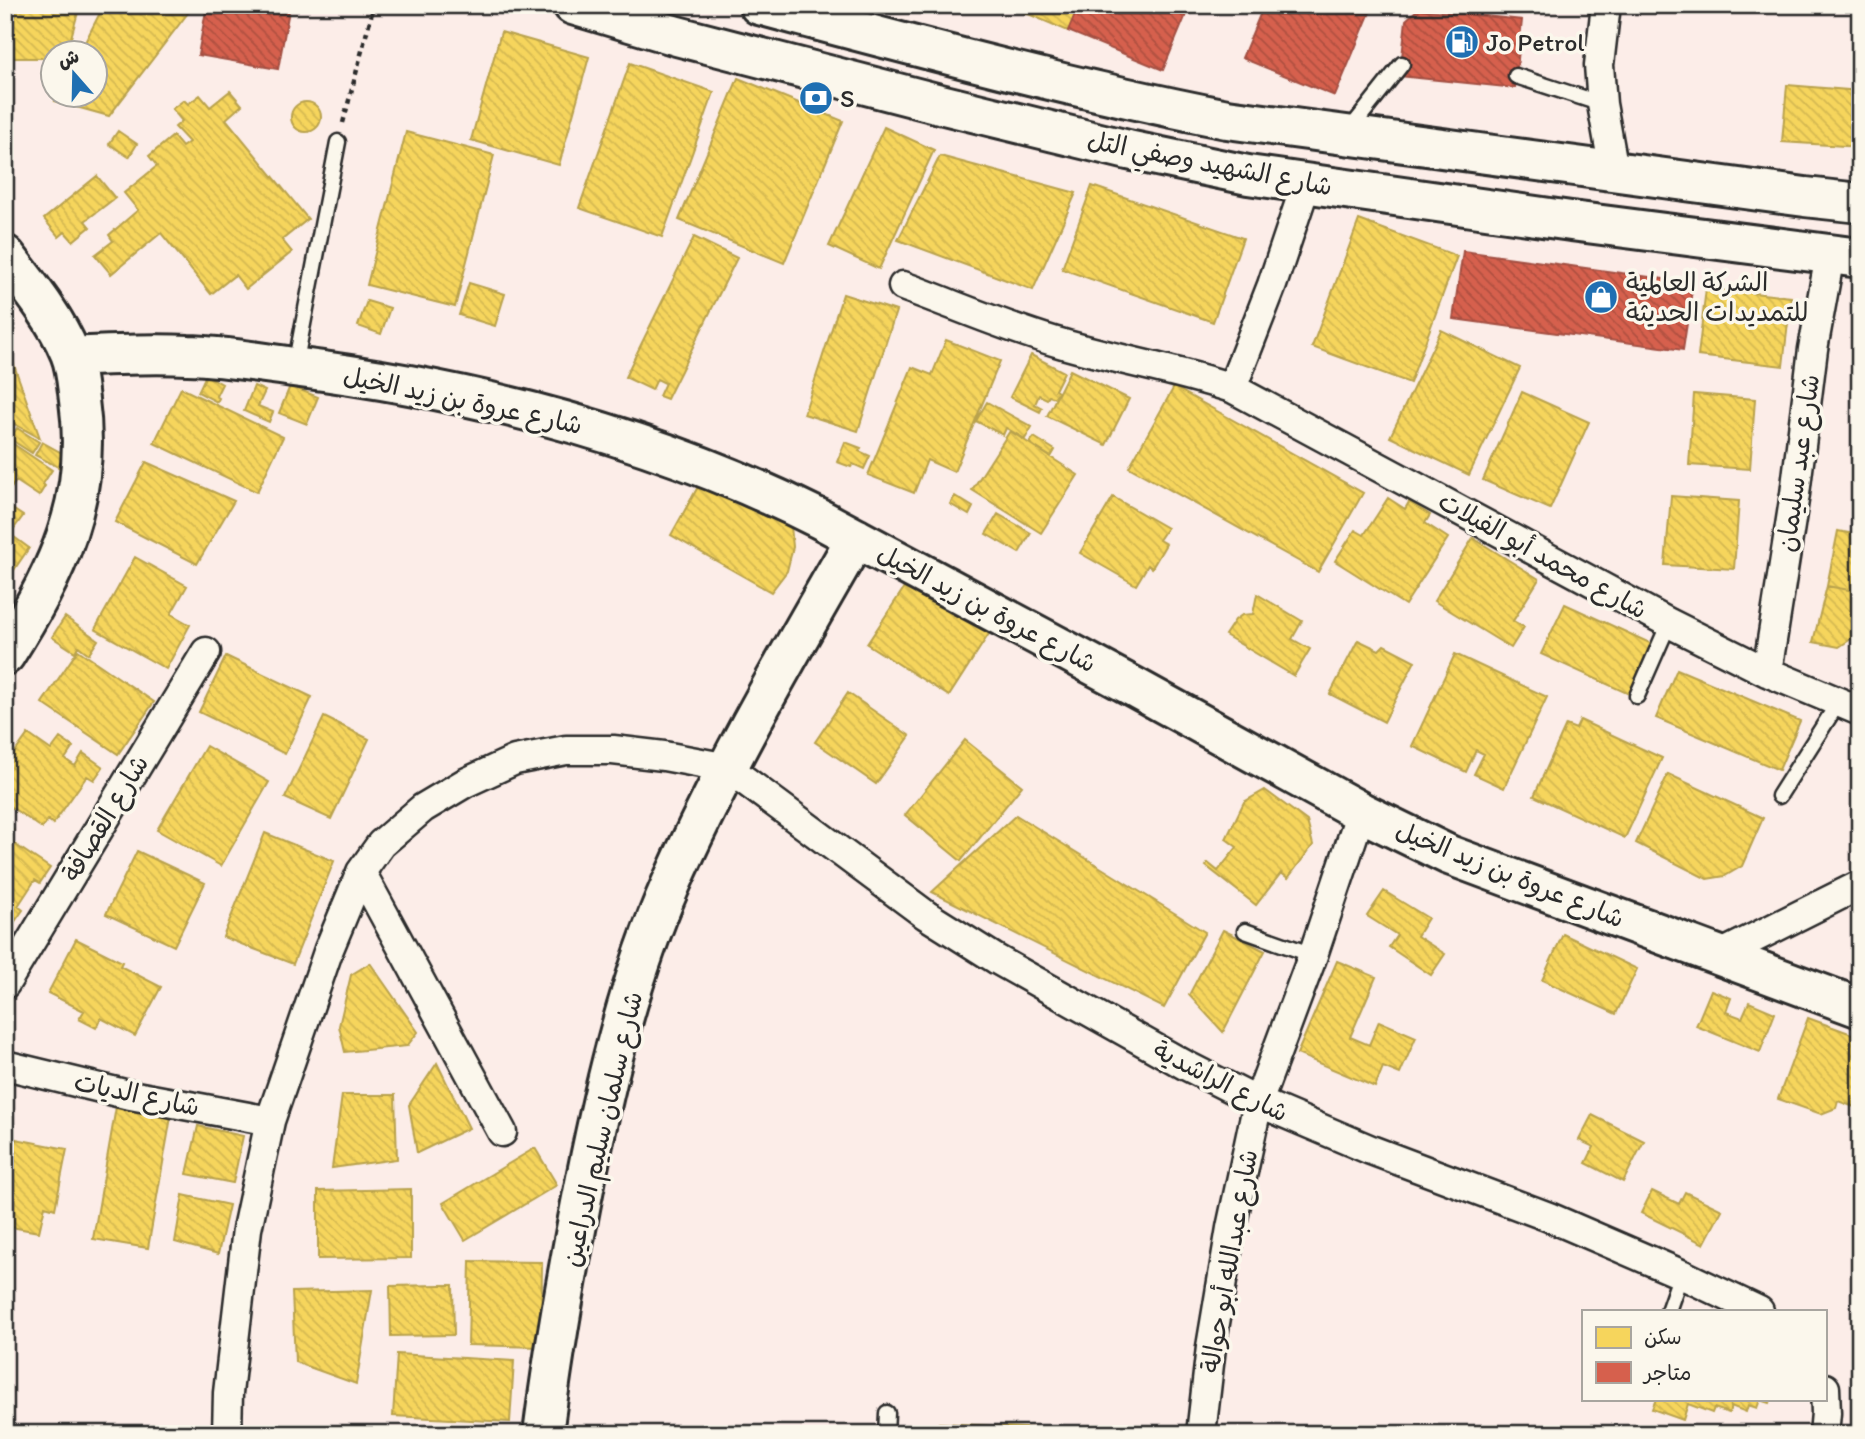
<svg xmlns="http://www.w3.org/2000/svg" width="1865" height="1439" font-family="Itim,'Playpen Sans Arabic',sans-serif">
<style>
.homes{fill:url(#homes-back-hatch);stroke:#b9a24d;stroke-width:2}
.shops{fill:url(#shops-back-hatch);stroke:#a35043;stroke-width:2}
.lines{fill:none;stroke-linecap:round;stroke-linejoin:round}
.lane-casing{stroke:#2b2b2b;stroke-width:19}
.street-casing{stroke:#2b2b2b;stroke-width:33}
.secondary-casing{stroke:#2b2b2b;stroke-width:44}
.path{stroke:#2b2b2b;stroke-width:4.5;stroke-dasharray:5 5;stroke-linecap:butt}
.lane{stroke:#fbf7ec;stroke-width:14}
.street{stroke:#fbf7ec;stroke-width:28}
.secondary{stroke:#fbf7ec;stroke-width:38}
.labels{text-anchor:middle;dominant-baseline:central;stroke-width:7;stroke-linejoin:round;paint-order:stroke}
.poi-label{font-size:26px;fill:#2b2b2b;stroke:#fbf7ec;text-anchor:start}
.street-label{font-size:26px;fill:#2b2b2b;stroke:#fbf7ec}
</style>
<defs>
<pattern id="homes-back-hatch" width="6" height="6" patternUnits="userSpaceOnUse" patternTransform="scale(1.75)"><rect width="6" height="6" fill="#f6d55c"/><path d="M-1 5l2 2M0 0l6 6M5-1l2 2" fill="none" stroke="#d3b750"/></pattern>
<pattern id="shops-back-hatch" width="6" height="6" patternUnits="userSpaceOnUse" patternTransform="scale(1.75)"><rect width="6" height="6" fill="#d6604d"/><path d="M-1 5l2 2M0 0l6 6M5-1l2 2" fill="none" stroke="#ae4f40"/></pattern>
</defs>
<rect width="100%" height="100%" fill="#fcede8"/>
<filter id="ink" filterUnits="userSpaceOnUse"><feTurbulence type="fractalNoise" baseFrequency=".0143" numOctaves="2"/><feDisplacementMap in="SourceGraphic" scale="14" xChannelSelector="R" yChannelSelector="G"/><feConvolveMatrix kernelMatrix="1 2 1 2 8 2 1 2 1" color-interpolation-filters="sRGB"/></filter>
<g filter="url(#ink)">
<path class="homes" d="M5 5H80L67 52H52V58H5Z
M104 5H194L109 116 55 101 58 94H94V52H80Z
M1007 5H1079L1068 31Z
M501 32 589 57 559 165 471 140Z
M630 63 714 92 662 237 579 208Z
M738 78 843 121 784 263 679 220Z
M1787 85 1860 91V147L1782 142Z
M230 91 242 105 226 119 308 219 282 240 292 252 246 289 235 275 211 294 161 233 111 274 95 255 113 241 109 235 138 210 124 193 157 166 149 156 173 136 182 147 189 142 175 127 182 121 172 109 184 100 188 104 200 95 210 107Z
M291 117a15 15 0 1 1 30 0a15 15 0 1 1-30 0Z
M884 127 934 150 879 269 829 246Z
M118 131 137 144 129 157 109 144Z
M406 132 494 155 455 307 367 285Z
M940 156 1076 193 1033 290 898 240Z
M97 176 115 198 85 221 90 227 73 241 65 232 59 237 44 219Z
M1092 186 1243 238 1213 322 1062 269Z
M1359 220 1457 256 1410 383 1312 347Z
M694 237 737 258 667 399 659 396 665 383 657 379 652 390 625 377Z
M469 283 505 294 495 326 459 315Z
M1706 288 1791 297 1783 366 1698 356Z
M843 294 896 311 858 431 804 414Z
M367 301 390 308 381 334 358 326Z
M1441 330 1520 368 1469 475 1390 437Z
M5 340 40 438 5 419Z
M946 340 1000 361 954 472 927 460 914 493 868 475 912 367 932 375Z
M1031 355 1064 372 1055 390 1058 392 1055 398 1049 396 1047 399 1039 395 1035 404 1042 408 1040 412 1010 397Z
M1070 370 1129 399 1106 445 1047 416Z
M206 375 222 384 216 396 219 398 217 402 198 392Z
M254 386 265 391 258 406 273 412 269 422 244 411Z
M290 386 318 397 307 424 279 413Z
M1174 387 1363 493 1318 572 1129 467Z
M181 388 283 437 257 492 154 443Z
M1522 392 1589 422 1550 509 1483 480Z
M1694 394 1755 399 1750 469 1689 465Z
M987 402 1032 427 1025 439 1006 428 1003 435 976 421Z
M17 428 39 442 32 453 10 439Z
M1010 431 1078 475 1041 533 972 490Z
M1034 437 1055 450 1051 457 1029 443Z
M6 439 52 470 43 484 45 486 39 496 16 481 5 497Z
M42 442 67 456 60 468 35 455Z
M845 442 861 448 859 451 870 456 864 469 853 464 851 467 837 462Z
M146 462 234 501 197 564 115 522Z
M699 485 746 499 791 526 793 547 787 571 771 592 671 535Z
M955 496 973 507 969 515 950 504Z
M1671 496 1739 501 1734 569 1665 565Z
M1113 497 1167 528 1159 540 1166 544 1152 568 1148 565 1136 585 1080 553Z
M1388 498 1405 509 1409 502 1430 515 1425 523 1448 538 1405 605 1335 561 1355 530 1364 535Z
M5 504 23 516 10 534 29 548 5 583Z
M998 514 1031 533 1019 553 986 534Z
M1838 531 1860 535V592L1827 586Z
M1473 538 1539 579 1513 621 1524 627 1511 648 1434 601Z
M135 557 187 586 171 614 190 625 166 669 95 629Z
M906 585 994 626 949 696 867 644Z
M1827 586 1860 592V633L1839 647 1813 642Z
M1257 594 1302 621 1292 639 1310 649 1294 676 1225 635 1235 620 1242 615 1253 614Z
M1565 604 1652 644 1629 694 1541 654Z
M65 617 98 640 89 654 78 646 75 652 52 637Z
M1358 640 1379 650 1384 645 1415 661 1384 722 1330 694Z
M78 650 154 702 118 754 42 703Z
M1455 654 1547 697 1504 788 1474 774 1484 754 1476 750 1466 772 1412 746Z
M226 656 312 697 285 754 199 712Z
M1677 669 1800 721 1779 770 1656 718Z
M848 693 910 736 876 784 815 742Z
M324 717 369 739 331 819 285 798Z
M1580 720 1662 758 1625 838 1534 796 1566 725 1576 729Z
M28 734 51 750 60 738 73 747 65 759 75 766 83 753 103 767 94 780 87 776 53 824 48 820 42 828 5 803V766Z
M965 740 1022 786 961 861 905 815Z
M206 746 269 782 221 866 157 830Z
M1668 774 1763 818 1742 866 1725 876 1707 879 1636 843Z
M1265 790 1307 821 1313 845 1288 878 1281 873 1256 905 1206 866 1208 863 1218 871 1237 847 1226 839 1244 802Z
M1016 815 1205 932 1164 1008 932 892Z
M5 825 13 830 7 839 50 868 40 883 35 880 18 906 23 910 9 930 5 928Z
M265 833 334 861 293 964 223 937Z
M137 851 205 883 174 946 106 914Z
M1384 891 1428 918 1417 936 1445 954 1431 975 1389 947 1397 935 1367 916Z
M1223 930 1265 951 1223 1032 1189 995Z
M1563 934 1637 969 1616 1014 1542 980Z
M76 939 122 962 120 966 161 987 135 1036 101 1018 96 1028 79 1019 84 1011 48 993Z
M1337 961 1376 977 1350 1037 1369 1045 1379 1021 1416 1037 1400 1074 1383 1067 1375 1087 1297 1054Z
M370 963 418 1032 407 1046 345 1052 339 1026 351 975Z
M1711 990 1731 998 1726 1012 1742 1018 1749 1002 1775 1013 1760 1052 1696 1026Z
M1808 1018 1860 1037V1109L1838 1101 1836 1108 1821 1114 1778 1099Z
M437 1063 469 1128 417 1153 409 1105Z
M342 1095H395L397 1159 332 1168Z
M116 1107 171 1117 148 1248 93 1239Z
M1592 1115 1644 1141 1623 1182 1586 1163 1594 1147 1579 1140Z
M198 1126 243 1136 233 1183 187 1174Z
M16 1139 67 1149 55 1209 45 1206 39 1232 5 1226 8 1208 5 1207V1146L14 1148Z
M535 1148 557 1185 465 1240 443 1203Z
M411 1189V1258L318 1259V1191Z
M1652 1191 1679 1204 1685 1192 1722 1210 1704 1244 1641 1213Z
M183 1195 229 1205 218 1254 175 1242Z
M470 1261 542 1262 541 1347 468 1345Z
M440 1285H453L454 1335 391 1336 390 1286Z
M372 1290 356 1384 295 1362 292 1292Z
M397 1354 514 1361 510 1422 393 1416Z
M1656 1399H1771L1769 1403 1760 1400 1757 1408 1748 1405 1746 1412 1731 1406 1729 1413 1714 1408 1712 1413 1688 1404 1683 1420 1652 1409Z
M939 1423 1129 1434H939Z"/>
<path class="shops" d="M207 5H290L278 69 198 55Z
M1079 5H1190L1163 70 1068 31Z
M1264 5H1373L1335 96 1242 58Z
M1418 9 1522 20 1515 88 1400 76 1406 20Z
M1463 251 1693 283 1683 350 1453 319Z"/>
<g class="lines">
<g class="lane-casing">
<path id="lane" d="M1516 76 1602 104
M1348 132 1402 64
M295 366 338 142
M1637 696 1669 623
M1779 796 1838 703
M1245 931 1313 955
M1668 1311 1681 1274
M886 1434 887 1413"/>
</g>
<g class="street-casing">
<path id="street" d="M1606 5 1599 65 1602 104 1614 171
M903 286C955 305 1007 328 1060 343 1117 360 1175 369 1232 388L1669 623 1767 672 1860 711
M1232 388 1272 285 1306 184
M1767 672 1795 494 1813 349 1830 255
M361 872 502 1132
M1718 956 1860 885
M5 984 206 652
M5 1065 125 1094 270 1121
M227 1434 228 1393 247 1229 270 1121 329 949 361 872 381 844 423 808 465 783 515 760 566 750H613L664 756 728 768 926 915 996 959 1185 1065 1258 1102 1371 1150 1549 1217 1681 1274 1759 1311
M1201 1434 1211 1347 1231 1228 1258 1102 1313 955 1361 812
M1824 1434 1826 1413 1825 1388"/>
</g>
<g class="secondary-casing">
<path id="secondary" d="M573 5 677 36 936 103 1128 150 1248 175 1571 221 1860 258
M759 5C914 46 1069 88 1227 119L1805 197 1860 203
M5 255C29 286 55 317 70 353 76 367 77 385 79 400 93 500 57 573 5 655
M72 357C110 355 149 353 188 355 224 356 258 362 293 367 476 390 655 436 820 519L1134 687 1361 812 1449 855 1860 1008
M543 1434C554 1348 569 1263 586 1178 606 1078 630 977 671 884 724 765 791 651 856 538"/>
</g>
<path class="path" d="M343 123 374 5"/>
<use href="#lane" class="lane"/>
<use href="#street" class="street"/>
<use href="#secondary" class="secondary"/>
</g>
</g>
<defs>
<g id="fuel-disc" transform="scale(1.75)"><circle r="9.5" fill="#1f6fb2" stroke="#fbf7ec"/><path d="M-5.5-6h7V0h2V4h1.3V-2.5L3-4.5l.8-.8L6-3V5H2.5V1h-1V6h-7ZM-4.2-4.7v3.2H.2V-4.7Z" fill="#fff"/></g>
<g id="bank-disc" transform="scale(1.75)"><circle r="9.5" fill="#1f6fb2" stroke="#fbf7ec"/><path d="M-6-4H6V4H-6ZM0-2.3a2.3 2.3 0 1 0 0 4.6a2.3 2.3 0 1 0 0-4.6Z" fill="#fff"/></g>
<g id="shop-disc" transform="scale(1.75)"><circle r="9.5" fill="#1f6fb2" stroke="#fbf7ec"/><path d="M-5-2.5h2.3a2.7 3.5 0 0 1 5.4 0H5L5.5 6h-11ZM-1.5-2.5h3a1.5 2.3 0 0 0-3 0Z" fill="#fff"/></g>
</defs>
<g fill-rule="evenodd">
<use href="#fuel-disc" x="1462" y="42"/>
<use href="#bank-disc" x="816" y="98"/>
<use href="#shop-disc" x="1601" y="297"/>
</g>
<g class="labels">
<g class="poi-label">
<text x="1486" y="42">Jo Petrol</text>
<text x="840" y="98">S</text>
<text x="1626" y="282">الشركة العالمية<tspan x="1626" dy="30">للتمديدات الحديثة</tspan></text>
</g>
<g class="street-label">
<text transform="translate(1210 163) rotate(11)">شارع الشهيد وصفي التل</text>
<text transform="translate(463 400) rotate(12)">شارع عروة بن زيد الخيل</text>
<text transform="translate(1798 463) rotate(-82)">شارع عبد سليمان</text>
<text transform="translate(1543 555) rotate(29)">شارع محمد أبو الفيلات</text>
<text transform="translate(987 608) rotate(28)">شارع عروة بن زيد الخيل</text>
<text transform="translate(105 818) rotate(-59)">شارع القصافة</text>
<text transform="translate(1510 874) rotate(22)">شارع عروة بن زيد الخيل</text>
<text transform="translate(1221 1081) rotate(27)">شارع الراشدية</text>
<text transform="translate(137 1094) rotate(12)">شارع الديات</text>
<text transform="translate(602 1129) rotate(-77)">شارع سلمان سليم الدراعين</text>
<text transform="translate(1229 1261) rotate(-80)">شارع عبدالله أبو حوالة</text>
</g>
</g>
<rect width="1865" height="1439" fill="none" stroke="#fbf7ec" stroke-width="28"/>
<rect x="14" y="14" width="1837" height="1411" fill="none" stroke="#2b2b2b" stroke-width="2.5" filter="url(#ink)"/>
<rect x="1582" y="1310" width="245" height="91" fill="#fbf7ec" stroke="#a8a59f" stroke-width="2"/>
<rect x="1596" y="1327" width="35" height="21" fill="#f6d55c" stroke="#a8a59f" stroke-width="2"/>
<text x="1644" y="1344" font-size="21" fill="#2b2b2b">سكن</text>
<rect x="1596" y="1362" width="35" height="21" fill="#d6604d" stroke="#a8a59f" stroke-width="2"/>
<text x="1644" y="1380" font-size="21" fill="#2b2b2b">متاجر</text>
<g transform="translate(74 74) rotate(340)"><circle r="33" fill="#fbf7ec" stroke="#a8a59f" stroke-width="2"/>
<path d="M0-5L12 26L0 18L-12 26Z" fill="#1f6fb2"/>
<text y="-10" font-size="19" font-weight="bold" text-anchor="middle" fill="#2b2b2b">ش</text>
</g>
</svg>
